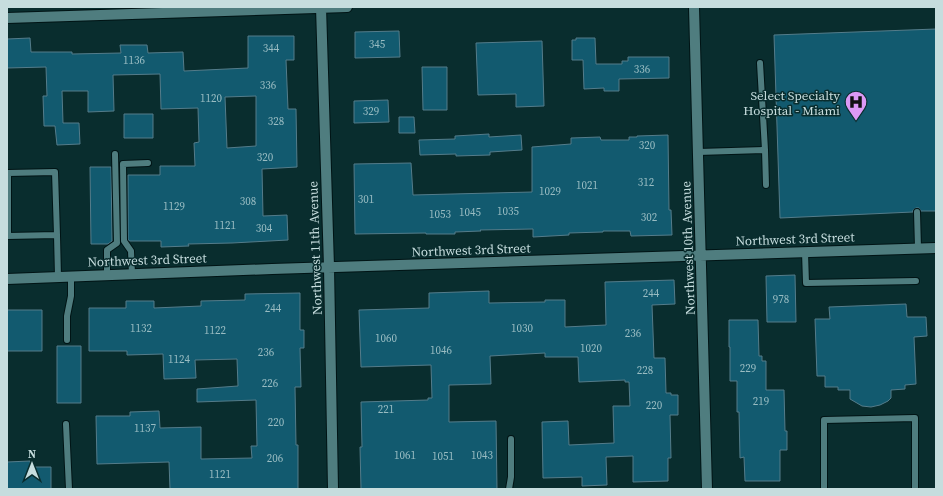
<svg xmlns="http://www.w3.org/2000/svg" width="943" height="496" font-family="'Source Serif 4',serif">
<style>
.building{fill:#125a6f;stroke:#547c8a;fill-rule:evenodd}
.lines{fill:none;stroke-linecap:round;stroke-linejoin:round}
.service-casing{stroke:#001415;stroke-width:8}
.minor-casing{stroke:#001415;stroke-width:12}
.service{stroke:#4f7d7f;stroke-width:6}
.minor{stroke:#4f7d7f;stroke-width:10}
.labels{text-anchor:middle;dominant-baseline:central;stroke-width:3;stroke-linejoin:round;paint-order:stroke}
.number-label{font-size:11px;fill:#99bcc2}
.poi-label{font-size:13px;fill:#c6ddde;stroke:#092d2e;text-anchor:end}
.street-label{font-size:13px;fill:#c6ddde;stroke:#092d2e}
</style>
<rect width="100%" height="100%" fill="#092d2e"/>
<path class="building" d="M936 29V211H921L919 208H916L913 210V212L780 218 774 35Z
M399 31 400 57 355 58V32Z
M248 36H294V60H286L288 109H296L297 167 262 169 263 216 287 215 288 240 232 243 188 244 189 246 161 247V241H130L128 240V175H160V166H195L194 143 199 142 198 108 161 109 160 74 113 75 114 111 88 112V91H62L63 123H79L80 144 57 145 55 126H44L43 96H47L46 67 7 68V39L30 38 31 52H72V54L121 53 120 45H147L148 53 183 52 184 71 248 68ZM256 96V146L227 148 225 97Z
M576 38H595L596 64H622V61H628V57H669V78L619 79V91H604V88L584 89 583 60H572V40H576Z
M542 41 544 106 516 107V94L478 95 476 43Z
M422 67H447V110H423Z
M388 100 389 122 354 123V101Z
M124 114H153V138H124Z
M399 117H414L415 133H399Z
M489 134V137L521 135 522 150 490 152V155L456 156V154L420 155 419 140 455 139V136Z
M668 135 669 210H671L672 235 631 236 630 231H603V232L569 233V235L533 237V229L480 230 481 231 455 232V234H426V233L355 234 354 164 411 163 413 195 532 192V147L571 144V138L600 137 601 140H629V137H637V136Z
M90 167H111L112 241 108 244H91Z
M795 275 796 322H767L766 276Z
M674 280 675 304 652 305 654 358H665L666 393H671V395H678V415H670L671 458H668V481L633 482V456L606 457 607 485 582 486V477L543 478 542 422 568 421 569 445 614 443 613 406H630L629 382H625V380L579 382 578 357H545V353L490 356 491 384 449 385V422L496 421 497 489H361L360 447H362L361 402 428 400V398H432L431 365 361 367 359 310 429 308V293L489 291V303L545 302V300H565V327L606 325 605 282Z
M300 293V330H304V348H300L301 387H295L296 445H298V489H170L169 462 97 464 96 416H130V412L159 411 160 428 201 427V459L252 458 251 446H257L256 400 197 402V389L238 386 237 359 195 360 196 378 164 379 163 354 127 355V351H89V308H126V301H154V308L201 306V301L245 300V294Z
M906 304 907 317H926L927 336 914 337 916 384 905 385V389L891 390V398L888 401 880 405 871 407 862 406 850 399V390H838V387H825V376H817L815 319H830L829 307Z
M7 310H42V351H7Z
M729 320H758L759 356H762V361H766V390H784L785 431H787V450H780V481H745L744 457 740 458 739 412H737V381H730V347H729Z
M57 346H81V403H57Z
M30 461 31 467H51V489H7V462Z"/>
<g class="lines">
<g class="service-casing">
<path id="service" d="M765 150 766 185
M698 152 765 150 760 63
M917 212 918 248
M7 236 57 235
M8 236V173L55 172 57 235 58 277
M805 252 806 283 916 281
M132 274 131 251 124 241 123 164 148 163
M107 275V250L117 243 115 154
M67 340V316L71 296V276
M66 424 69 489
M509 489 511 477V439
M824 489V420L915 418V489"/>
</g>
<g class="minor-casing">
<path id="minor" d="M321 7 329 267 333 489
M694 7 707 489
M7 18 347 7
M7 279 272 269 936 248"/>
</g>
<use href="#service" class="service"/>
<use href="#minor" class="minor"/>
</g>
<defs>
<g id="hospital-pin" transform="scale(1.15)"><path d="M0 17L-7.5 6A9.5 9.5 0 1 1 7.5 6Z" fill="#dc99f5" stroke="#092d2e"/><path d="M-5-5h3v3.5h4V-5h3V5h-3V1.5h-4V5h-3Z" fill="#111"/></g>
</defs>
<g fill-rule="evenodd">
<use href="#hospital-pin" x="856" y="102"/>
</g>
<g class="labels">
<g class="number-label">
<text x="377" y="44">345</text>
<text x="271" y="48">344</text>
<text x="134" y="60">1136</text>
<text x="642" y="69">336</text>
<text x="268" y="85">336</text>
<text x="211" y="98">1120</text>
<text x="371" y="111">329</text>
<text x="276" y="121">328</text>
<text x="647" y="145">320</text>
<text x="265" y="157">320</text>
<text x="646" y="182">312</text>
<text x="587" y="185">1021</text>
<text x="550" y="191">1029</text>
<text x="366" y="199">301</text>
<text x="248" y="201">308</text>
<text x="174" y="206">1129</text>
<text x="508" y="211">1035</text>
<text x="470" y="212">1045</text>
<text x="440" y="214">1053</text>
<text x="649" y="217">302</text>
<text x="225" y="225">1121</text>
<text x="264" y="228">304</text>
<text x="651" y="293">244</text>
<text x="781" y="299">978</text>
<text x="273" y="308">244</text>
<text x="141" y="328">1132</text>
<text x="522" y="328">1030</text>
<text x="215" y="330">1122</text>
<text x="633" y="333">236</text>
<text x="386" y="338">1060</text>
<text x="591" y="348">1020</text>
<text x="441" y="350">1046</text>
<text x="266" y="352">236</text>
<text x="179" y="359">1124</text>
<text x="748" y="368">229</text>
<text x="645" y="370">228</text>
<text x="270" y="383">226</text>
<text x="761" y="401">219</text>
<text x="654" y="405">220</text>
<text x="386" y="409">221</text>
<text x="276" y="422">220</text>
<text x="145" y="428">1137</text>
<text x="405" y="455">1061</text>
<text x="482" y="455">1043</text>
<text x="443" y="456">1051</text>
<text x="275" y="458">206</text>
<text x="220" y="474">1121</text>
</g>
<g class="poi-label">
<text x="840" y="95">Select Specialty<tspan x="840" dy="15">Hospital - Miami</tspan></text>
</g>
<g class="street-label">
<text transform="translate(795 239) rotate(-2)">Northwest 3rd Street</text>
<text transform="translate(315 248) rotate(-92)">Northwest 11th Avenue</text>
<text transform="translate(688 248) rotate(-92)">Northwest 10th Avenue</text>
<text transform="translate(471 250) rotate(-2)">Northwest 3rd Street</text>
<text transform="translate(147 260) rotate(-2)">Northwest 3rd Street</text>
</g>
</g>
<rect width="943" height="496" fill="none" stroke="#c6ddde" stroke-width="16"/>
<g transform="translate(32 464)" stroke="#092d2e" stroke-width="3" paint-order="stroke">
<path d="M0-3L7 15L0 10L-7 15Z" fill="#c6ddde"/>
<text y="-6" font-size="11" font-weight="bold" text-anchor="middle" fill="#c6ddde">N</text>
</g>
</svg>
